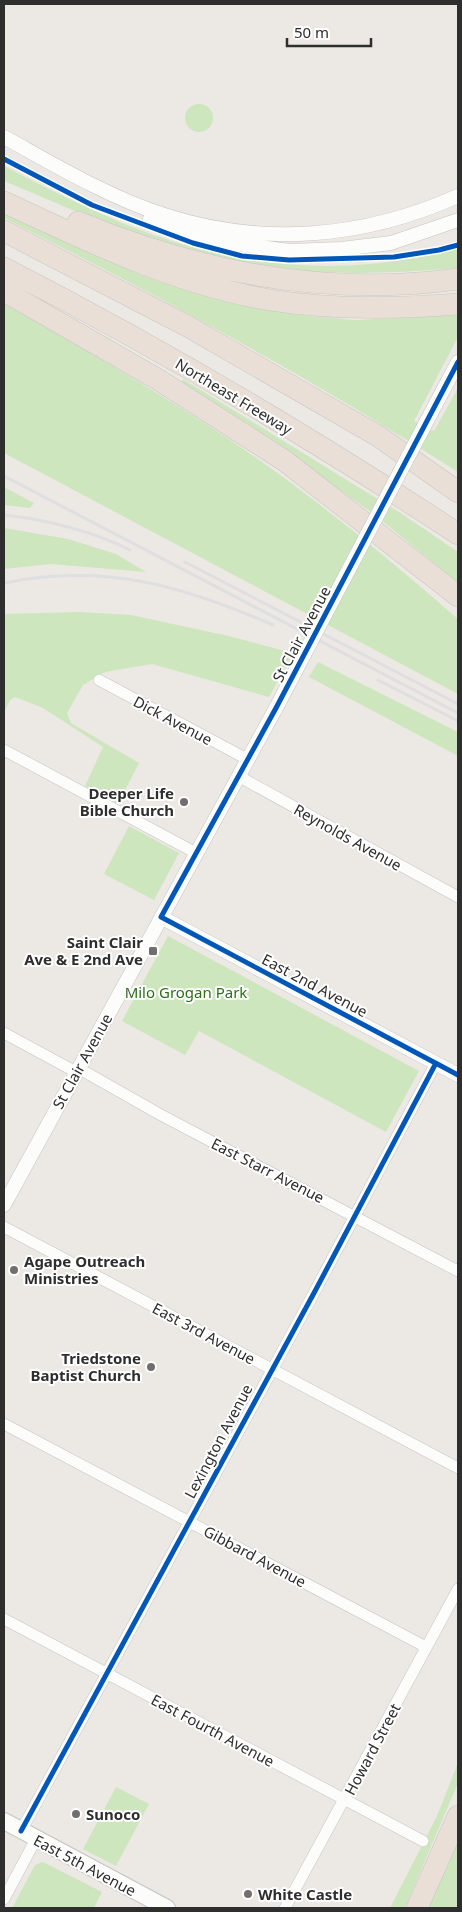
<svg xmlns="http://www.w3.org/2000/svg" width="462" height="1912" font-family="'Noto Sans',sans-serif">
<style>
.green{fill:#cee6be}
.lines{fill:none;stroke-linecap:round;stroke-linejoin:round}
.minor-casing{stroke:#c5c4c5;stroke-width:12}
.tertiary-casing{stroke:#c5c4c5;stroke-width:15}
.secondary-casing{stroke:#c5c4c5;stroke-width:18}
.motorway-casing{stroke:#c6c5c4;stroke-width:22}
.minor{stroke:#fcfcfb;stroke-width:11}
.tertiary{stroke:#fcfcfb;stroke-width:14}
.secondary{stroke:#fcfcfb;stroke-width:16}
.motorway{stroke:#eadfd6;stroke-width:21}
.rail{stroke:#dfdfe1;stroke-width:3}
.tertiary-bridge-casing{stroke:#c5c4c5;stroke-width:15;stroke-linecap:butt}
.tertiary-bridge{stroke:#fcfcfb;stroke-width:14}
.cycleway-casing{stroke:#fff;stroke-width:8}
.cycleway{stroke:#0057b8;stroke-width:5}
.poi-dot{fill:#706f6e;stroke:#fff;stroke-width:2}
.labels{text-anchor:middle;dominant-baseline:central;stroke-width:4;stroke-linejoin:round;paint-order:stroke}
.street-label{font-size:15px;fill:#2e2e2e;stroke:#fff}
.poi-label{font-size:15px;font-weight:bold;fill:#2e2e2e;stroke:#fff;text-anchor:end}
.park-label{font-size:15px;fill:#2c6e1b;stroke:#fff}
</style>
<rect width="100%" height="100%" fill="#ece8e4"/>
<path class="green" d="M185 118a14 14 0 1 1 28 0a14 14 0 1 1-28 0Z
M4 166C64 197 126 229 192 247 276 272 374 272 458 248V268C408 272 358 275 307 271 261 268 214 257 169 245 113 230 58 203 4 181Z
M4 211 247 305 310 316 355 320 458 315V337L414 421 434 431 458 388V472C311 378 159 296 4 218Z
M4 304C71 341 138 380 203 422 293 480 378 549 458 619V694L4 453Z
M183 379 402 514 458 552V583L375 515 309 468 181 384Z
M4 487 34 503 30 508 4 505Z
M4 528 68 539 116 554 146 572 51 564 4 569Z
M78 612 131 615 229 636 293 653 269 697 152 664 105 672 83 685 67 713 71 723 139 763 118 804 85 786 103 747 43 708 15 697 10 700 4 712V614Z
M318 662 458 732V756L309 677Z
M129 826 179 853 154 900 104 874Z
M168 936 419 1071 386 1132 199 1031 185 1055 122 1021Z
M458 1763V1783L405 1908H390L437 1816Z
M116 1787 149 1804 116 1866 83 1849Z
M458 1835V1908H427Z
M43 1862 102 1892 94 1908H12L35 1865Z"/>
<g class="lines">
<g class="minor-casing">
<path id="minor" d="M99 680 247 759
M4 750 196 853
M238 776 458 897
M4 1033 76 1072
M78 1068 161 1115 458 1271
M4 1227 458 1468
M4 1424 426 1647
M4 1619 423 1841
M21 1831 314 1293 436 1063
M4 1899 36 1839
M285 1908 458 1589"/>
</g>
<g class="tertiary-casing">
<path id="tertiary" d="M4 137C55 165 108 197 164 215 262 247 364 238 458 196
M150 219 221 242 290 251 341 249 391 243 458 220
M430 415 458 362
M161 917 458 1075
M4 1205 276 708"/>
</g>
<g class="secondary-casing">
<path id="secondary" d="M4 1821 167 1908"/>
</g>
<g class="motorway-casing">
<path id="motorway" d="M4 202C90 242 175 284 270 300 332 310 395 309 458 304
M78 222C200 273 326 297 458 279
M4 231 189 327 378 436 458 492
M4 268C160 348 312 438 458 534
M4 291 159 380 285 461 458 596
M417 1908 458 1816"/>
</g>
<use href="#minor" class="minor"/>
<use href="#tertiary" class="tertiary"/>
<use href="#secondary" class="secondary"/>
<use href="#motorway" class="motorway"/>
<path class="rail" d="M4 476 458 713
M4 515C48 520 90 530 130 550
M185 562 458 704
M4 583C104 563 181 585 273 625
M378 680 458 721"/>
<g class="tertiary-bridge-casing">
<path id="tertiary-bridge" d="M276 708 430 415"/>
</g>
<use href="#tertiary-bridge" class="tertiary-bridge"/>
<g class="cycleway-casing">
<path id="cycleway" d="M4 159 92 205 193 243 242 256 289 260 394 257 439 250 458 245
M458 362 276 708 161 917 458 1075
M21 1831 314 1293 436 1063"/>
</g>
<use href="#cycleway" class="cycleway"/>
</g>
<g class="poi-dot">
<circle cx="184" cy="802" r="5"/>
<rect x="148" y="946" width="10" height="10" rx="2.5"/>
<circle cx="14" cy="1270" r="5"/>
<circle cx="151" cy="1367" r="5"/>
<circle cx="76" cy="1814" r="5"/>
<circle cx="248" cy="1894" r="5"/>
</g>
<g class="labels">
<g class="street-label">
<text transform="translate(234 396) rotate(31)">Northeast Freeway</text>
<text transform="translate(301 634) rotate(-62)">St Clair Avenue</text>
<text transform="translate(173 720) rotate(28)">Dick Avenue</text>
<text transform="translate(348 837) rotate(29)">Reynolds Avenue</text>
<text transform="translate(315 985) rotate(28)">East 2nd Avenue</text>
<text transform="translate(82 1061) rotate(-61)">St Clair Avenue</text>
<text transform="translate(268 1170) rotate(27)">East Starr Avenue</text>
<text transform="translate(204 1333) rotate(28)">East 3rd Avenue</text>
<text transform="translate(218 1441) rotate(-62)">Lexington Avenue</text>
<text transform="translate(255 1556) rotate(28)">Gibbard Avenue</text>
<text transform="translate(213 1730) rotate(28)">East Fourth Avenue</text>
<text transform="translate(372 1749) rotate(-62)">Howard Street</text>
<text transform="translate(85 1865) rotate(28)">East 5th Avenue</text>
</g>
<g class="poi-label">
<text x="174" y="793">Deeper Life<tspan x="174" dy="17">Bible Church</tspan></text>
<text x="143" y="942">Saint Clair<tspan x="143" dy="17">Ave &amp; E 2nd Ave</tspan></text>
<text x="24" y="1261" text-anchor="start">Agape Outreach<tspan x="24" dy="17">Ministries</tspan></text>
<text x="141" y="1358">Triedstone<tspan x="141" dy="17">Baptist Church</tspan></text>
<text x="86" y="1814" text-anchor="start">Sunoco</text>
<text x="258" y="1894" text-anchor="start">White Castle</text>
</g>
<g class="park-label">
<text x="186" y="992">Milo Grogan Park</text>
</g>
</g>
<rect width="462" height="1912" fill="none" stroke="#2e2e2e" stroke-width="10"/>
<path d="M287 38v8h84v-8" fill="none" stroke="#2e2e2e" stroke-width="2.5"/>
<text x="294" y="38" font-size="15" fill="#2e2e2e" stroke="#ffffff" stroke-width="4" paint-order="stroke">50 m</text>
</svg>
